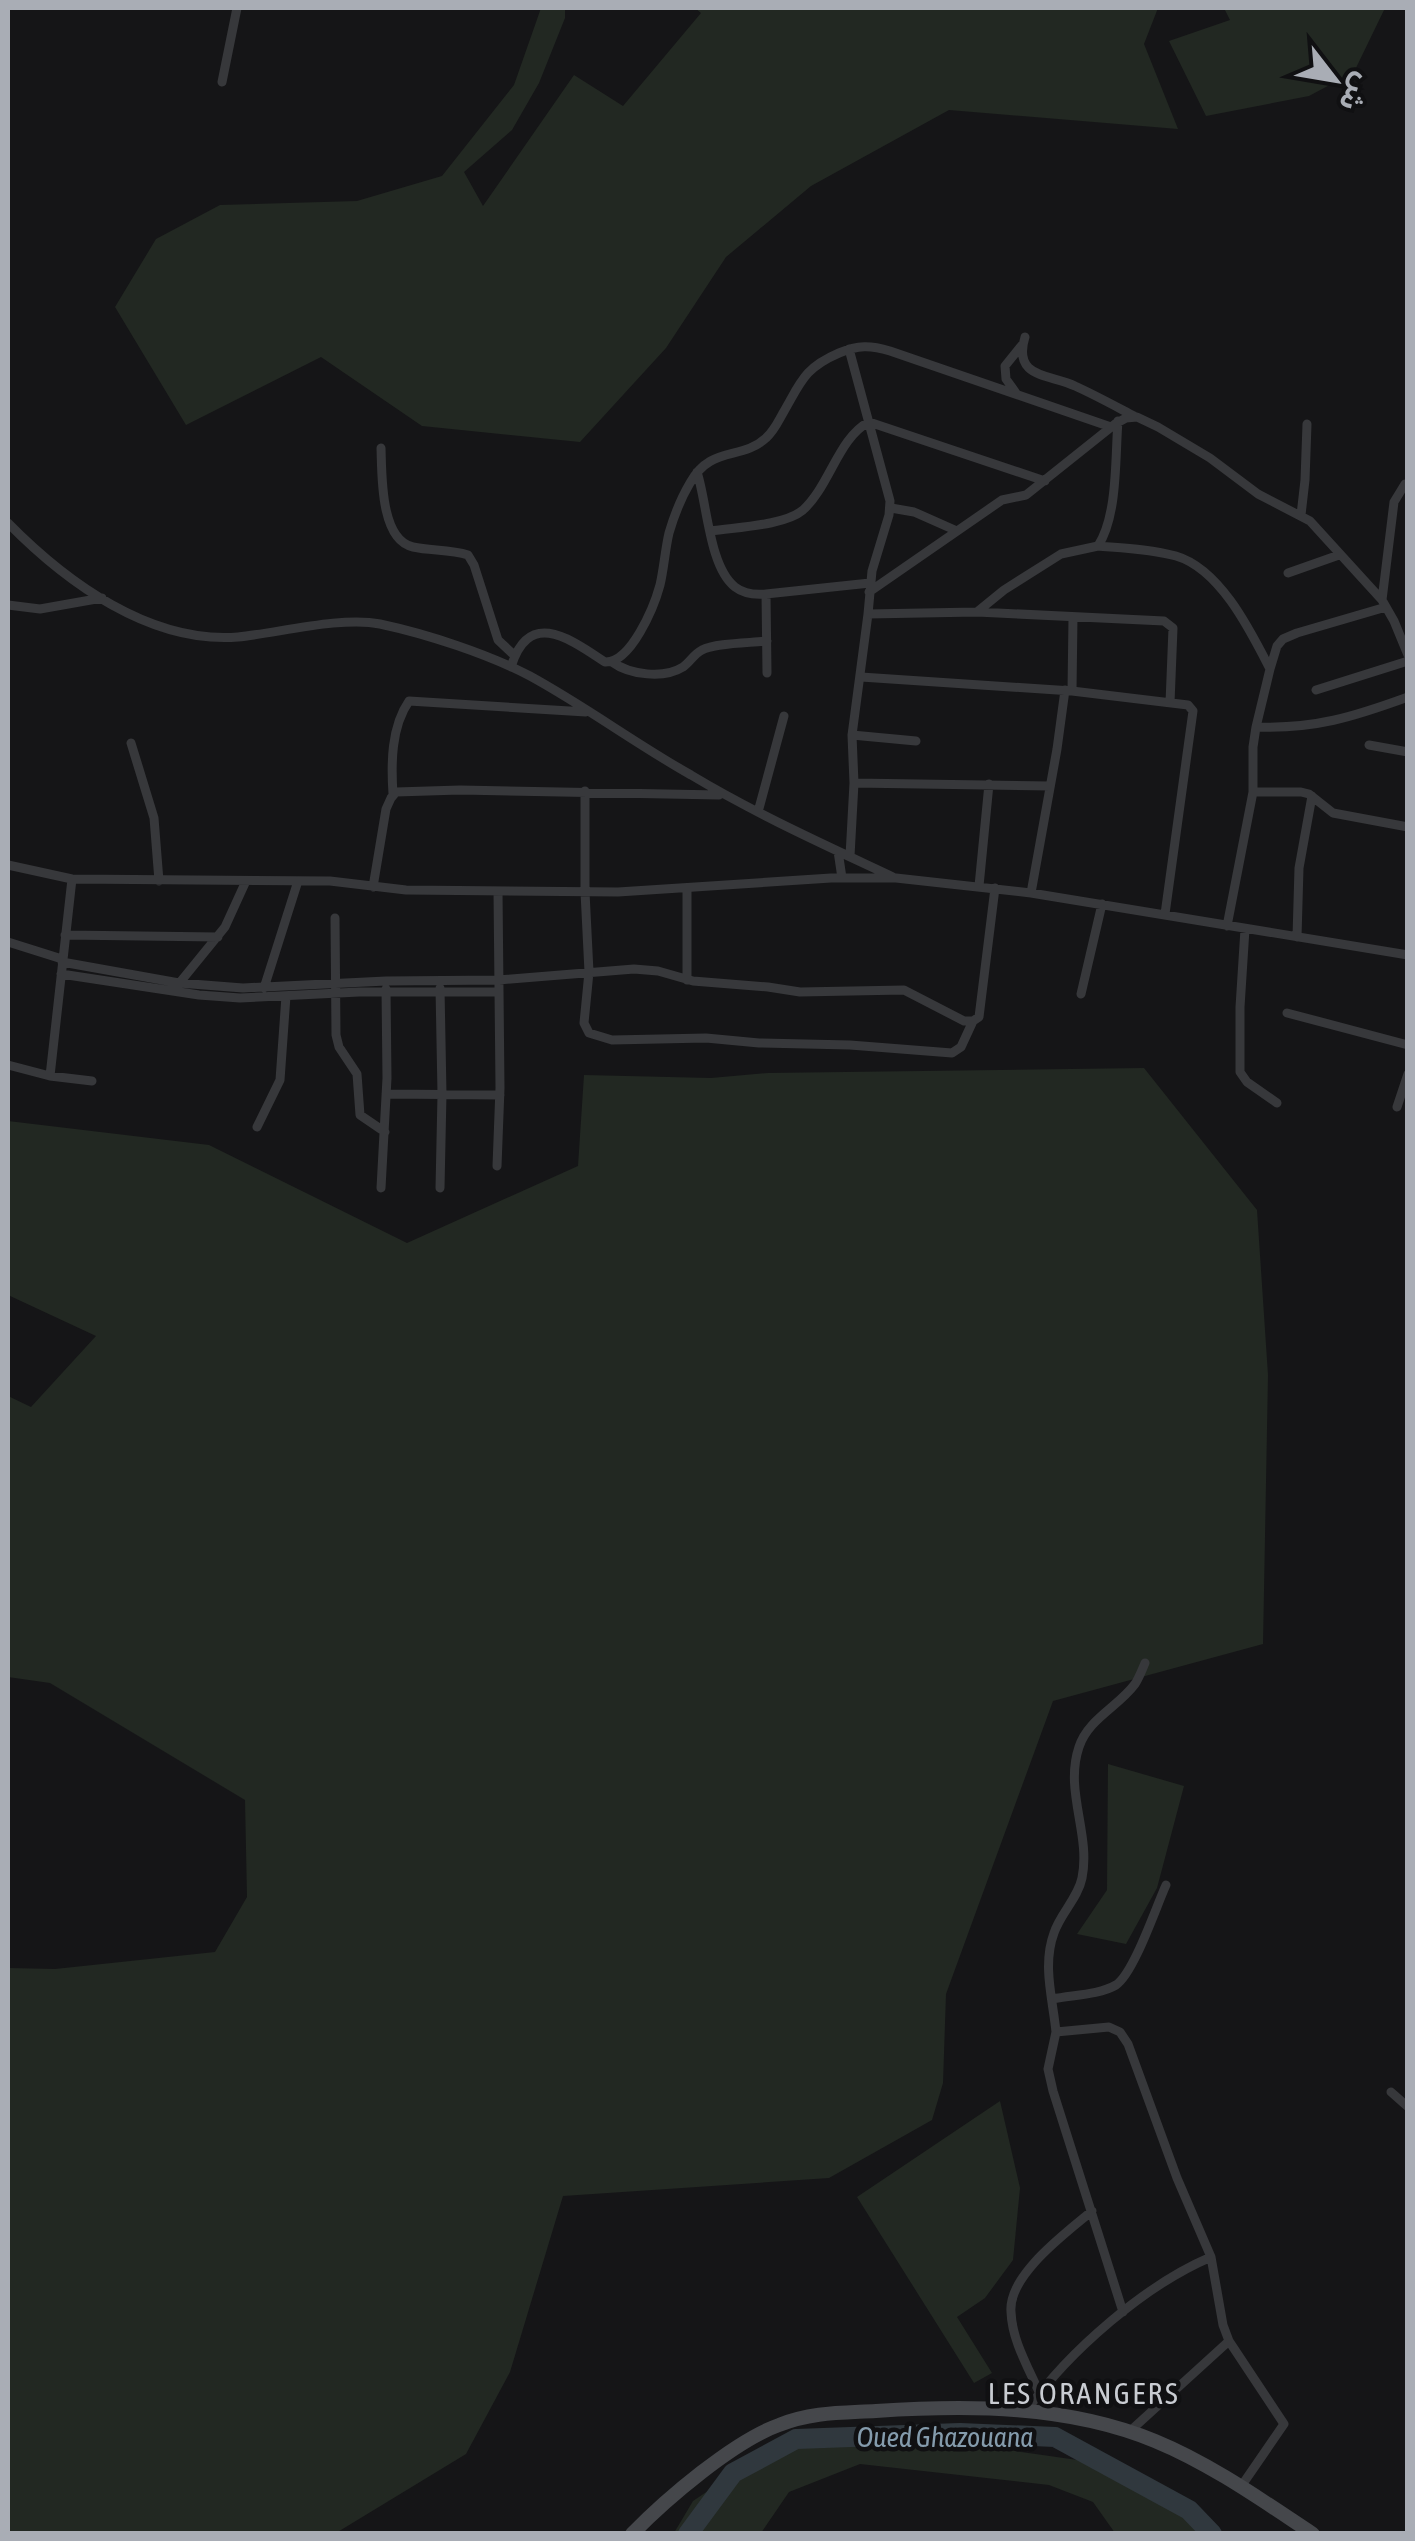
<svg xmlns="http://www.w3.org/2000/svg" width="1415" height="2541" font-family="'Asap Condensed','Noto Sans Arabic',sans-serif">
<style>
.green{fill:#222822}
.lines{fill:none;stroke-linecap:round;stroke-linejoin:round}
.river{stroke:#30383e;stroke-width:20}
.street{stroke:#37383b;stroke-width:9}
.secondary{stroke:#45474b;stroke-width:14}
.labels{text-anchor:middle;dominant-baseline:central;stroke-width:9;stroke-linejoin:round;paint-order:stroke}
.water-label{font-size:28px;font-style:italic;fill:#849bac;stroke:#101012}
.quarter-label{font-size:30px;letter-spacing:2.5px;fill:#c9ccd2;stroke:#101012}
</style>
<rect width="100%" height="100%" fill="#151517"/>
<path class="green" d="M541 8H565V18L539 83 512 130 464 172 483 206 574 75 623 106 701 13 695 8H1158L1144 44 1178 129 949 110 811 186 726 257 666 348 580 442 422 426 321 357 186 425 115 307 156 239 220 205 357 201 442 176 514 85Z
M1224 8H1385L1354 72 1309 96 1206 116 1169 41 1230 20Z
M1144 1068 1257 1210 1268 1375 1263 1644 1053 1701 946 1994 943 2083 932 2120 829 2178 563 2196 510 2372 466 2454 336 2533H8V1968L55 1969 215 1952 247 1897 245 1800 50 1683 8 1677V1396L31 1407 96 1336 8 1295V1121L209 1145 407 1243 578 1166 584 1075 711 1078 768 1073Z
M1108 1764 1184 1786 1157 1888 1126 1944 1077 1934 1107 1890Z
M1000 2101 1020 2188 1013 2260 985 2298 957 2317 992 2373 974 2383 857 2197Z
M888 2433 1127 2467 1209 2533H1115L1093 2502 1049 2485 860 2464 789 2492 761 2533H674L693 2501 779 2443Z"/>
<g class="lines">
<path class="river" d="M688 2534 733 2473 796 2439 960 2433 1055 2437 1189 2510 1212 2534"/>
<path class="street" d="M222 82 237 8
M1025 337C1012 379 1051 374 1075 386 1095 395 1115 406 1134 416
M849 349 890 501 889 515 872 571 868 614
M1016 393 1006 379 1005 366 1022 345
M381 448C382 474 380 540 413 547 431 551 450 549 468 555L474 565 498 640 515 656
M697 472C707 502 709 567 735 587 744 594 755 595 766 594L870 583
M891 508 914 512 957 531
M1301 515 1305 480 1307 424
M8 523C66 582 150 644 238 637 278 633 342 616 380 624 427 634 488 654 530 676 585 706 636 744 691 775 756 814 825 845 893 877
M711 531C735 527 784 526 803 510 829 487 839 437 869 422L1045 481
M1098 546C1123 548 1151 549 1176 556 1220 569 1250 630 1270 669
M1288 573 1339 555
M869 592 1002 500 1026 495 1115 424 1126 418 1137 417 1158 427 1210 458 1258 494 1310 521 1382 600 1394 621 1408 655
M766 594 767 673
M1382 600 1394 502 1405 484H1408
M8 605 40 609 102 598
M977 612 1004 590 1061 554 1098 546C1118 515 1115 458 1118 421
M612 662C630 675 664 679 683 667 690 662 694 654 702 650 715 643 750 643 767 641
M511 667C529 608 570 639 605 662 631 663 654 607 660 585 664 568 665 550 669 533 674 516 681 498 690 483 711 445 741 461 766 438 774 431 778 422 783 413 801 382 804 368 839 353 858 345 870 345 890 351L1111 427
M861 677 1072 691 1188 705 1193 711 1165 914
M1316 690 1408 661
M1072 691 1073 617
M1256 727C1315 729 1353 717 1408 697
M852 735 916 741
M131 743 154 818 159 881
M1369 745 1408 752
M854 783 1050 786
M585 791V892L589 972 584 1023 589 1033 612 1040 706 1038 759 1043 850 1045 952 1053 961 1047 973 1021
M1253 792H1301L1309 794 1333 813 1408 827
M393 794C391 764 391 727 409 701L586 712
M758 812 784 716
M838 851 842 878
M850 856 854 783 852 735 868 614 977 612 1164 621 1173 628 1170 703
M8 865 72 879 330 881 406 890 618 892 831 878H896L1031 893 1408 955
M979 886 989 784
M373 887 386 809 391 798 396 792 460 790 719 795
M1031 893 1057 749 1065 690
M335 918 336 1035 339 1047 357 1074 360 1115 385 1132
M1227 926 1253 792V747L1256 727 1270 669 1277 646 1283 639 1297 633 1386 607
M1245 929 1240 1007V1072L1247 1082 1277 1103
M65 935 218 937
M1297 937 1299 868 1312 796
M8 942 62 959
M62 962 179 983 243 988 386 981 499 980 634 969 658 971 693 981 768 987 800 992 904 990 964 1021H973L979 1017 995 888
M61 974 199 995 240 998 359 992H499
M687 980V888
M177 986 225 927 246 881
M264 988 298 881
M440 988 442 1094 440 1188
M1081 994 1102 904
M1287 1013 1408 1045
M8 1065 50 1076 92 1081
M50 1076 72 879
M386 1094 500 1095
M1397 1107 1408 1074
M257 1127 280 1080 286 996
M497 1166 500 1088 498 891
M381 1188 387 1078 386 989
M1053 1999C1072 1995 1099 1995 1116 1985 1134 1973 1156 1907 1166 1885
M1056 2032C1053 2000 1042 1965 1054 1933 1060 1914 1078 1898 1082 1878 1091 1834 1064 1791 1079 1747 1088 1719 1118 1707 1135 1684 1139 1678 1142 1670 1145 1663
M1391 2092 1408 2107
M1123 2312 1053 2091 1048 2069 1056 2032 1109 2027 1120 2032 1128 2044 1177 2178 1211 2257 1223 2325 1229 2341 1129 2432
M1229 2341 1284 2424 1240 2488
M1039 2392C1028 2367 1012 2340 1011 2312 1008 2275 1066 2233 1092 2211
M1027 2410C1069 2351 1145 2285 1211 2257"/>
<path class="secondary" d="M632 2534C666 2499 734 2441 779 2425 812 2412 841 2413 876 2411 969 2405 1068 2405 1155 2441 1211 2464 1263 2501 1313 2534"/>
</g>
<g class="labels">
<g class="water-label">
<text x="945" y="2437">Oued Ghazouana</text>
</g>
<g class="quarter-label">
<text x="1084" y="2393">LES ORANGERS</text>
</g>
</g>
<rect width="1415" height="2541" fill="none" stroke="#a9adb5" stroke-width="20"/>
<g transform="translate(1335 80) rotate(121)" stroke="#101012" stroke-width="8" paint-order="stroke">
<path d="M0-8L18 38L0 25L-18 38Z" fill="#a9adb5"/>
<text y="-15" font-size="28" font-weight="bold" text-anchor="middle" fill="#a9adb5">ش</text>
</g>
</svg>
